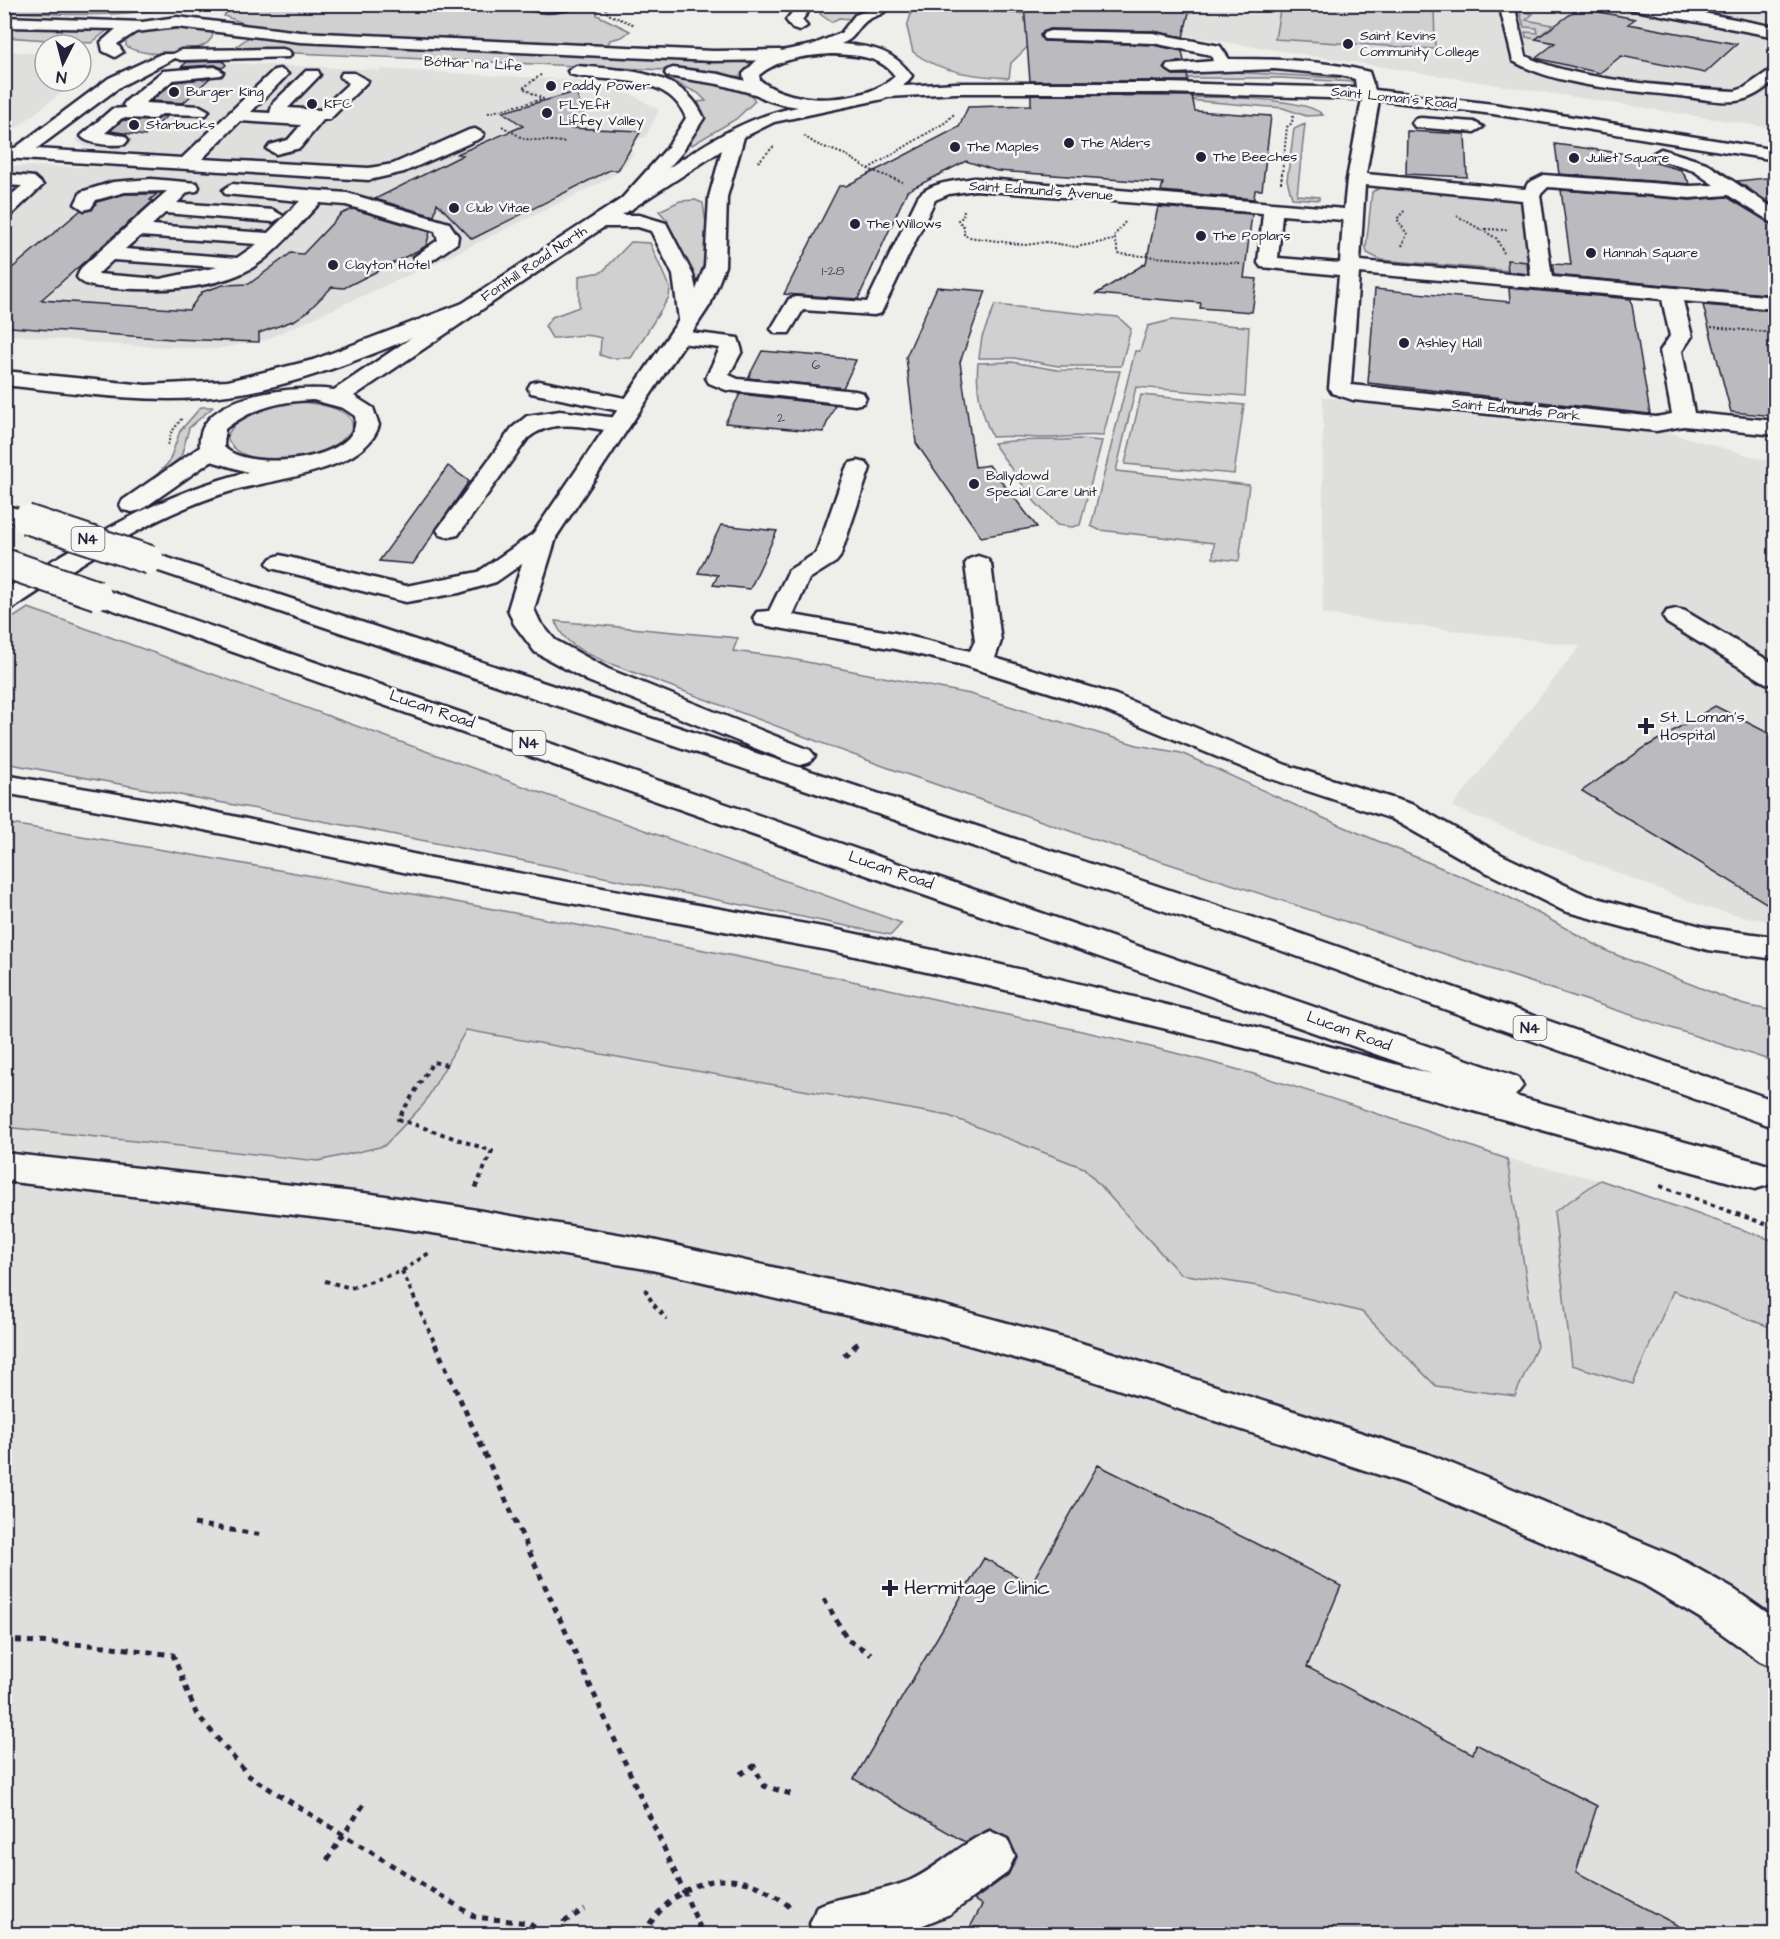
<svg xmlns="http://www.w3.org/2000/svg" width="1780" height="1939" font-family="'Architects Daughter',sans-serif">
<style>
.built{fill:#dfdfde}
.green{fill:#d0d0d1;stroke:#797986;stroke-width:1.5}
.building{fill:#bbbbbf;stroke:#22223b;stroke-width:1.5}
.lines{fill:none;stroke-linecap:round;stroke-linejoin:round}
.minor-casing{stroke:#22223b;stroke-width:5}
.major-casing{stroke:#22223b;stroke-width:5}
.highway-casing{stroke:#22223b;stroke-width:5}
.path-far2{stroke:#22223b;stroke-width:2;stroke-dasharray:2 2;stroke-linecap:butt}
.path-far1{stroke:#22223b;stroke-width:4;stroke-dasharray:4.5 4.5;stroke-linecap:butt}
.path{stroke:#22223b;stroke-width:5;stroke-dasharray:6 6;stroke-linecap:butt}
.minor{fill:#f6f6f2;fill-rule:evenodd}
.major{fill:#f6f6f2;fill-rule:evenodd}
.highway{fill:#f6f6f2;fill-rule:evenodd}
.highway-bridge-casing{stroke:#22223b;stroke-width:32;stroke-linecap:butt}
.highway-bridge{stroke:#f6f6f2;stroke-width:28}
.poi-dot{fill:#22223b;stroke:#f6f6f2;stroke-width:2}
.labels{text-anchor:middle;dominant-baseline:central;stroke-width:5;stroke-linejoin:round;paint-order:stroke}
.far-poi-label{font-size:14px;fill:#22223b;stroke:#f6f6f2;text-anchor:start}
.far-street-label{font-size:14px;fill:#22223b;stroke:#f6f6f2}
.number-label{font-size:14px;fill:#48485c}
.shield{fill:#f6f6f2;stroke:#626272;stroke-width:1.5}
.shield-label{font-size:15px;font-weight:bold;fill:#22223b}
.street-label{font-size:16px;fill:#22223b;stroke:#f6f6f2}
.poi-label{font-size:16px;fill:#22223b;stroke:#f6f6f2;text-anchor:start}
.near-poi-label{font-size:20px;fill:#22223b;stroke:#f6f6f2;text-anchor:start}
</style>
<rect width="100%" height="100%" fill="#eeeeeb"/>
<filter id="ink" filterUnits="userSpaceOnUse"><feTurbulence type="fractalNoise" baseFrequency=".0167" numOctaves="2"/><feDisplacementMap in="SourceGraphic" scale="12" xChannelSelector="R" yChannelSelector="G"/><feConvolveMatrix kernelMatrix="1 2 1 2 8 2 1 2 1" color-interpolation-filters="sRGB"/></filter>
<g filter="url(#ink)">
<path class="built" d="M916 4 1775 5V116L1765 127 1041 13Z
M5 51 45 54V81H76L5 137Z
M227 63 379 70 352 98 381 69 574 80 633 95 659 110 645 138H629L621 152 634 153 619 172 600 183 455 254 265 340 217 349 120 345 5 334V166L280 169 287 163 96 149 85 147 76 140 160 76 190 68 217 67Z
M1323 397 1660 430 1775 463V923L1707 908 1452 807 1580 646 1323 614Z
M4 823 353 881 740 955 1093 1035 1245 1072 1345 1102 1507 1159 1600 1180 1775 1241V1934H5Z"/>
<path class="green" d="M243 4H353L540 11 595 4 599 5 597 15 630 31 622 37 610 40 607 46 294 33 257 28 224 16 230 8Z
M1281 4 1434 5 1435 49 1275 39Z
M4 5 5 4 187 5C126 18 67 15 5 12Z
M829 5V4L862 5 851 19 839 18 831 22 820 14Z
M1518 5H1530L1521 11 1533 14 1526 20 1553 25 1535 39 1526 37 1525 32 1538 33 1537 28 1524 27Z
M913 7 1044 15 1049 26 1011 63 1009 78C975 76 941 73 913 52L907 27Z
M178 25 210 31 213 35C206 57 143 58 126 46V41L138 32Z
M4 26 109 29 91 43 5 37Z
M249 37 296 41 753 63 745 71V77L687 71 231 50Z
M1229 67 1231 72 1341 78 1343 73 1354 77 1353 82 1281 78H1172V73Z
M669 76C687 79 749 83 755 101L736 119 692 145 688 144 703 115 698 102 706 101 698 93 666 78Z
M1164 98C1194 97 1305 95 1323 115L1306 116 1283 108Z
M1305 124 1297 195 1319 197V200L1292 198 1287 180 1294 129Z
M1380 188 1523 201 1529 262 1524 268 1513 271 1381 260 1367 253 1366 248 1372 192Z
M695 200 703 203 709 244 699 286 670 230 663 223 668 221 659 211 680 201Z
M631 242 650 243 670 289 669 297 631 358H609L600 355 601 338C584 332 569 338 552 338L545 326 552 317 579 307V276L602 272Z
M995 305 1118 317 1131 329 1121 366H1058L1014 358H979L982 337Z
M1172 320 1249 327 1245 396 1136 387 1116 471 1249 485 1239 561 1213 558 1214 543 1099 530 1091 526 1135 351H1140L1148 326Z
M1012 362 1057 370 1120 371 1103 436C1083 434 1065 438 1045 438 1027 438 1010 435 992 437 982 413 975 390 978 363Z
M1141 395 1244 405 1234 474 1125 464Z
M295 402C319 402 383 414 335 445 310 461 239 472 227 437 238 410 269 405 295 402Z
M201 407H213L189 428 181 457 149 483 169 462 180 431Z
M1079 439 1102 441 1080 525 1072 527 1057 525 1035 502 993 443C1021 438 1050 442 1079 439Z
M28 608 60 619 902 923 891 935 376 831 5 763V623Z
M555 621 738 638 733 651 781 657 970 694 1137 745 1181 753 1321 817 1503 894 1609 952 1744 1005 1775 1011V1062L1090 838 883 766 606 662C584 652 564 645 555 621Z
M5 823C313 875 620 929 925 997 1033 1021 1143 1042 1250 1073 1337 1099 1422 1129 1507 1159L1537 1346 1515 1396 1436 1386 1362 1312 1258 1286 1180 1274 1084 1168 949 1116 466 1030 424 1104 384 1146 318 1161 5 1127Z
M1600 1180 1775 1241V1329L1673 1291 1633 1384 1572 1365 1554 1212Z"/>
<path class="building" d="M1024 4H1191L1183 37 1153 31 1050 29 1040 35 1044 41 1153 45 1182 51 1184 61 1167 63 1163 68 1173 75H1187L1188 81H1030Z
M1579 8 1635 19 1628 24 1737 44 1705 73 1621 56 1600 73 1536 58 1555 43 1536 39Z
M223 61 226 65 222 68 215 65 181 67 187 62Z
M210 78 183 103 151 101 174 82Z
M576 92 585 120 571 128 641 131 618 170H610L472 239 437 203 434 216 375 199 463 155 457 154 523 126 503 112Z
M1031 95 1192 96 1195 111 1271 116 1262 190H1255L1254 199 1161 191 1163 183 997 171 966 161 907 191 858 299 784 294 839 186H846L959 127 968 107 1031 105Z
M163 116H167L145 136 110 131 123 120 154 121Z
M1407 131 1465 134 1467 177 1406 174Z
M1555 144 1620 153 1681 170 1690 184 1559 174Z
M1776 177V207L1737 181Z
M1561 190 1690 200 1727 197 1776 227V295L1554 275 1552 264 1571 265Z
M125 194H157L150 200 153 201 41 300 189 310 202 292 223 285 249 284 291 253 303 254 341 214 353 209 430 232 426 246 419 250 344 288 332 287 307 312 295 320 259 333V342L172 339 10 327 4 332V275L81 210H92L97 202Z
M1158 207 1252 214 1244 278 1257 279 1252 312 1200 308 1201 303 1096 294 1146 263Z
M1507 260 1527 262 1528 274 1508 272Z
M937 287 986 291 960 362 975 467 989 465 1037 527 981 537 916 443 906 357Z
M1509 288 1631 299 1650 414 1368 383 1375 289 1510 302Z
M1703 305 1776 311V416L1731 412Z
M762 351 833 357 856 360 843 388 748 378Z
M740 394 835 405 823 432 725 423Z
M448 466 469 481 413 564 379 561Z
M721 525 777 531 750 589 713 585 718 575 698 573Z
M1715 706 1776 737V909L1582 791 1644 748Z
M1098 1465 1341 1586 1307 1667 1473 1754 1476 1744 1597 1806 1576 1872 1696 1935H966L982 1905 974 1900 1008 1875 1017 1857 1009 1838 989 1829 965 1842 854 1779 984 1558 1031 1584Z"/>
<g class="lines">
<g class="minor-casing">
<path id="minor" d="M417 4H481L474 9H424Z
M522 4H579L577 7C562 11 535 16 522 4Z
M799 4H814L802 20 807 26 799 31 793 29 786 20Z
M1499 4H1514L1526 56C1570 80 1682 88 1735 91L1744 88 1776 66V80C1763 90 1752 99 1736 101 1718 103 1698 98 1680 96 1629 90 1558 87 1513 61Z
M1623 4H1657L1776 27V37L1630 9Z
M4 17 142 22 177 17 300 32 713 51 780 50 788 55 780 60 713 61 300 42 177 27 136 32 117 44 123 52 115 57 103 51 101 42 116 29 4 27Z
M1050 31 1153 33 1220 46 1229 59C1276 59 1323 60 1369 72L1375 90 1493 104 1776 150V160L1493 114 1379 100 1366 174 1525 189 1528 183 1544 175 1690 186 1714 185 1694 171 1655 158 1652 154 1661 149 1706 163 1776 210V225L1728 195 1690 198 1548 187 1540 195 1552 277 1776 297V309L1683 301 1692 336 1682 351 1694 413 1776 421V435L1684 426 1656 431 1353 400 1332 393 1329 388 1339 275 1261 267 1258 263 1263 213 975 190 949 194 935 200 881 313 874 315 803 310 789 333H775L771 329 789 299 796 297 867 302 918 197C929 182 957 181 975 178L1344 209 1347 179 1362 99 1165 93H956L888 97 880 92 888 87 956 83H1165L1356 88 1355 79 1341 75 1274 69 1173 73 1165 68 1167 65 1213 61 1211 55 1153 43 1044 39 1042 36 1044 33ZM1365 185 1522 200 1531 276 1360 261ZM1282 215 1343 220 1340 263 1278 258ZM1359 273 1662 299 1670 336 1660 351 1672 414 1656 417 1351 385Z
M283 49 289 51 291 54 289 57 181 60 175 58 121 86 36 149 182 158 274 70 280 69 288 74 251 112 270 113 273 103 306 71H318L320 75 288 108 320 110 349 83 340 77 342 73H354L368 81 330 119 323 120 300 148 276 154 267 149 270 145 288 140 301 125 240 121 202 159 369 168 393 164 469 130 475 129 484 134 481 138 404 172 369 180 4 158V148H15L109 78 161 54H173L181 50Z
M576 66C621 70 684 69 704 118L680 155 631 210H617L615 206 667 148 686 118C669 72 609 84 570 74L568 71Z
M215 67 223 72 221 75 173 80 145 103 200 106 209 111 206 115 162 114 154 119 122 118 105 133 125 136 128 140 125 144C114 146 88 145 81 136L112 109 126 108 123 105 126 101 163 71Z
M673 68 719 74 768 87 770 91 762 96 718 84 667 76 665 73 667 70Z
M1421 118 1474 122 1483 127 1474 132 1415 127 1412 123 1415 119Z
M4 174 34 177 43 185 11 215 4 217V201L22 186 4 185Z
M151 179 197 183 199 187 197 191 188 192 177 203 273 210 283 216 273 222 165 213 152 225 268 233 300 201 225 194 223 190 232 184 347 193 449 223 458 236 457 243 431 261H417L414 257 438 240 435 231 346 205 320 203C301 222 283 245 262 261 225 290 159 291 115 288 103 287 84 288 77 277L81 268 167 191 125 192 96 200 91 208 84 210 75 204 81 192 113 182ZM140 236 257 244 237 258 125 249ZM113 260 218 267 160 279 98 274Z
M681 331 738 338 742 351 729 375 738 379 855 391 863 393 866 398 863 403 855 405 726 390 709 383 706 378 720 348 673 342 670 337 673 332Z
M539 381 630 399 638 401 641 406 638 411 630 413 531 393 528 388 531 383Z
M560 411 618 418 626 420 629 425 626 430 618 432C587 428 554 417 528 438L458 535 449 537 440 535 437 530 512 428 527 416Z
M858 461 866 463 870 468 840 557 836 562 809 579 793 615 895 633 970 651 975 641 965 564 969 559 978 556 987 559 991 564 1001 641 995 658 1116 695 1286 765 1414 805 1502 855 1586 895 1708 928 1776 937V959L1708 950 1564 911 1480 869 1392 819 1266 777 1096 707 963 665 895 649 757 624 753 618 757 612 769 611 789 570 816 553 846 468 850 463Z
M543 530 552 533 556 538 552 543 496 582 459 593 406 602 271 568 267 563 271 558 280 555 406 586 478 572 534 533Z
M1676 609 1685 611 1776 665V685L1766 683 1667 623 1663 617 1667 611Z
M4 1153 372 1194 459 1207 652 1240 941 1305 1078 1342 1428 1454 1675 1556 1735 1590 1776 1619V1668L1760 1661 1703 1620 1643 1584 1404 1483 1078 1376 941 1337 652 1270 459 1237 372 1224 4 1181Z
M990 1831 1007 1839 1015 1856 1007 1873 950 1914 901 1934H814L810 1924 817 1906C847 1894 881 1893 911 1880 939 1867 961 1843 990 1831Z"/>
</g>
<g class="major-casing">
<path id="major" d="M876 4H891C884 17 874 14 865 22 854 32 856 38 841 44 871 46 894 50 912 76L899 91 883 99 774 122 744 137 727 197 725 266 710 305 552 543 543 546 534 543 530 538 679 320 673 275 651 231 638 227H604L354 396 373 408 379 425C366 471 274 479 235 490 154 513 83 563 13 608L4 610V590C82 542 158 494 248 472L211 461 141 510 132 512 123 510 120 505 123 500 200 447C194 393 298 385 334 390 432 324 530 257 629 194 683 160 734 118 798 107 777 104 746 98 743 74L757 60 776 52 812 45 841 33 855 15 874 8ZM830 54C854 55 880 55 895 76 867 104 791 107 760 80L759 75C780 58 805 56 830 54ZM722 150 709 197 705 266 696 290 693 275 666 223 639 215H622ZM313 400 343 408 355 416C364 461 248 473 224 447L225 429C252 408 280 401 313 400Z"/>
</g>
<g class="highway-casing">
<path id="highway" d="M471 300 478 302 481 306 478 310C390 346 297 392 200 398 135 402 69 392 4 385V371L146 385 228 381 313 360Z
M4 505 35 514 38 519 35 524 26 526 4 520Z
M543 530 552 533 556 538 534 609 540 622 555 640 608 669 810 750 815 756 810 762 800 765 790 762 588 681 535 652 514 624 508 609 530 538 534 533Z
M150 552 1296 932 1776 1101V1128L1274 948 141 565 137 560 141 555Z
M97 587 1517 1077 1523 1086 1515 1096 1755 1161 1768 1165 1773 1175 1768 1185 1755 1189 1253 1050 985 985 828 950 427 877 171 823 4 793V775L171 803 427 857 828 928 985 961 1253 1026 1432 1074 88 601 84 595 88 589Z"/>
</g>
<path class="path-far2" d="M604 4 608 14 635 25
M380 8 400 9
M1585 9 1590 4
M488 113 543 99 523 88 542 74
M502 126 524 139 565 142
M804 136 816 144 846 155 868 169 905 183
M758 162 774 146
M868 169 946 122 955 113
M1281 183 1287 127 1292 123 1293 116
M964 210 963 217 958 220 964 227V235L969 237 1025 245 1047 242 1076 247 1113 240
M1457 216 1496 238 1504 253
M1125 222 1114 236 1119 254 1241 264
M1485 229 1507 230
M1402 246 1407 234 1397 219 1405 210
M1711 327 1776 333
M168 445 171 433 182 418"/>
<path class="path-far1" d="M447 1065 433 1062 398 1119 492 1151 474 1191
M1660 1186 1776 1228
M402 1271 436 1346
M325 1281 351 1288 402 1271 429 1253
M645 1289 653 1304 667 1319
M855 1346 861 1340"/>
<path class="path" d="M435 1344 703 1934
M844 1356 857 1344
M194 1524 263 1535
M824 1599 848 1640 871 1654
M4 1640 105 1646 173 1655 196 1713 249 1776 475 1917 528 1923 545 1934
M740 1774 754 1766 764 1786 791 1794
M327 1860 366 1801
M562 1934 564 1922 585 1909
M643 1934C679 1874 741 1861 793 1910
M705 1934 729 1930 741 1934"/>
<use href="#minor" class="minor"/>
<use href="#major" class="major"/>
<use href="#highway" class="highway"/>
<g class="highway-bridge-casing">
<path id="highway-bridge" d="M26 519 150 560
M4 563 97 595"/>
</g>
<use href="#highway-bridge" class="highway-bridge"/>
</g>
</g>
<g class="poi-dot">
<circle cx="1348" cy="44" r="6"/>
<circle cx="551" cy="86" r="6"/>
<circle cx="174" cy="92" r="6"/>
<circle cx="312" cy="104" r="6"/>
<circle cx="547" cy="113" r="6"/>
<circle cx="134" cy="125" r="6"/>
<circle cx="1069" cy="143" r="6"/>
<circle cx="955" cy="147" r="6"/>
<circle cx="1201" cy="157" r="6"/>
<circle cx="1574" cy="158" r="6"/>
<circle cx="454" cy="208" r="6"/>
<circle cx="855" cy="224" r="6"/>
<circle cx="1201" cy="236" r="6"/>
<circle cx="1591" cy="253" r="6"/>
<circle cx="333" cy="265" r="6"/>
<circle cx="1404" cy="343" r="6"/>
<circle cx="974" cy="484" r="6"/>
<path d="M1643 717h6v6h6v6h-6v6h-6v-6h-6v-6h6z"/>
<path d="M887 1579h6v6h6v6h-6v6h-6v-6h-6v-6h6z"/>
</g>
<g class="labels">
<g class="far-poi-label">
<text x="1360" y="36">Saint Kevins<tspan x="1360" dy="16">Community College</tspan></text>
<text x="563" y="86">Paddy Power</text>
<text x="186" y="92">Burger King</text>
<text x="324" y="104">KFC</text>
<text x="559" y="105">FLYEfit<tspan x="559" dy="16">Liffey Valley</tspan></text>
<text x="146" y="125">Starbucks</text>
<text x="1081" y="143">The Alders</text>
<text x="967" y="147">The Maples</text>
<text x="1213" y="157">The Beeches</text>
<text x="1586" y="158">Juliet Square</text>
<text x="466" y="208">Club Vitae</text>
<text x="867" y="224">The Willows</text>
<text x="1213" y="236">The Poplars</text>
<text x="1603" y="253">Hannah Square</text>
<text x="345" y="265">Clayton Hotel</text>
<text x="1416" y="343">Ashley Hall</text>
<text x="986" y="476">Ballydowd<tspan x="986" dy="16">Special Care Unit</tspan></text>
</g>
<g class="far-street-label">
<text transform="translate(473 64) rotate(3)">Bóthar na Life</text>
<text transform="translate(1394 98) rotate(6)">Saint Loman's Road</text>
<text transform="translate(1041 191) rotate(4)">Saint Edmund's Avenue</text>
<text transform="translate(534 264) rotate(-34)">Fonthill Road North</text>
<text transform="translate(1516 410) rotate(6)">Saint Edmunds Park</text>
</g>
<g class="number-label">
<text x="833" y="271">1-28</text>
<text x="816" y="365">6</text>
<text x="781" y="418">2</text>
</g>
<g class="shield">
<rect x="71.5" y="527" width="33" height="24" rx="4.5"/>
<rect x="512.5" y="731" width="33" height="24" rx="4.5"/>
<rect x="1513.5" y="1016" width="33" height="24" rx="4.5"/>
</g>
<g class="shield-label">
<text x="88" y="539">N4</text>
<text x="529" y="743">N4</text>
<text x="1530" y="1028">N4</text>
</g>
<g class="street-label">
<text transform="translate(432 709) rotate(19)">Lucan Road</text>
<text transform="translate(891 870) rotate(19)">Lucan Road</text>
<text transform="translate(1349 1031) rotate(20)">Lucan Road</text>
</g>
<g class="poi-label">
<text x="1660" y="717">St. Loman's<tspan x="1660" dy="18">Hospital</tspan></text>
</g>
<g class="near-poi-label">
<text x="904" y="1588">Hermitage Clinic</text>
</g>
</g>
<rect width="1780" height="1939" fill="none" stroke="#f6f6f2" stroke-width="24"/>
<rect x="12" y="12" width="1756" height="1915" fill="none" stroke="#22223b" stroke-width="2" filter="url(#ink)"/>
<g transform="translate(63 63) rotate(186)"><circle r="28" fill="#f6f6f2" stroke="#a1a1a9" stroke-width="1.5"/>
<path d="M0-4.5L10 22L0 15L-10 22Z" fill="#22223b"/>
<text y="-9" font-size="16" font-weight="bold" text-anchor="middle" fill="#22223b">N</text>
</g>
</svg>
